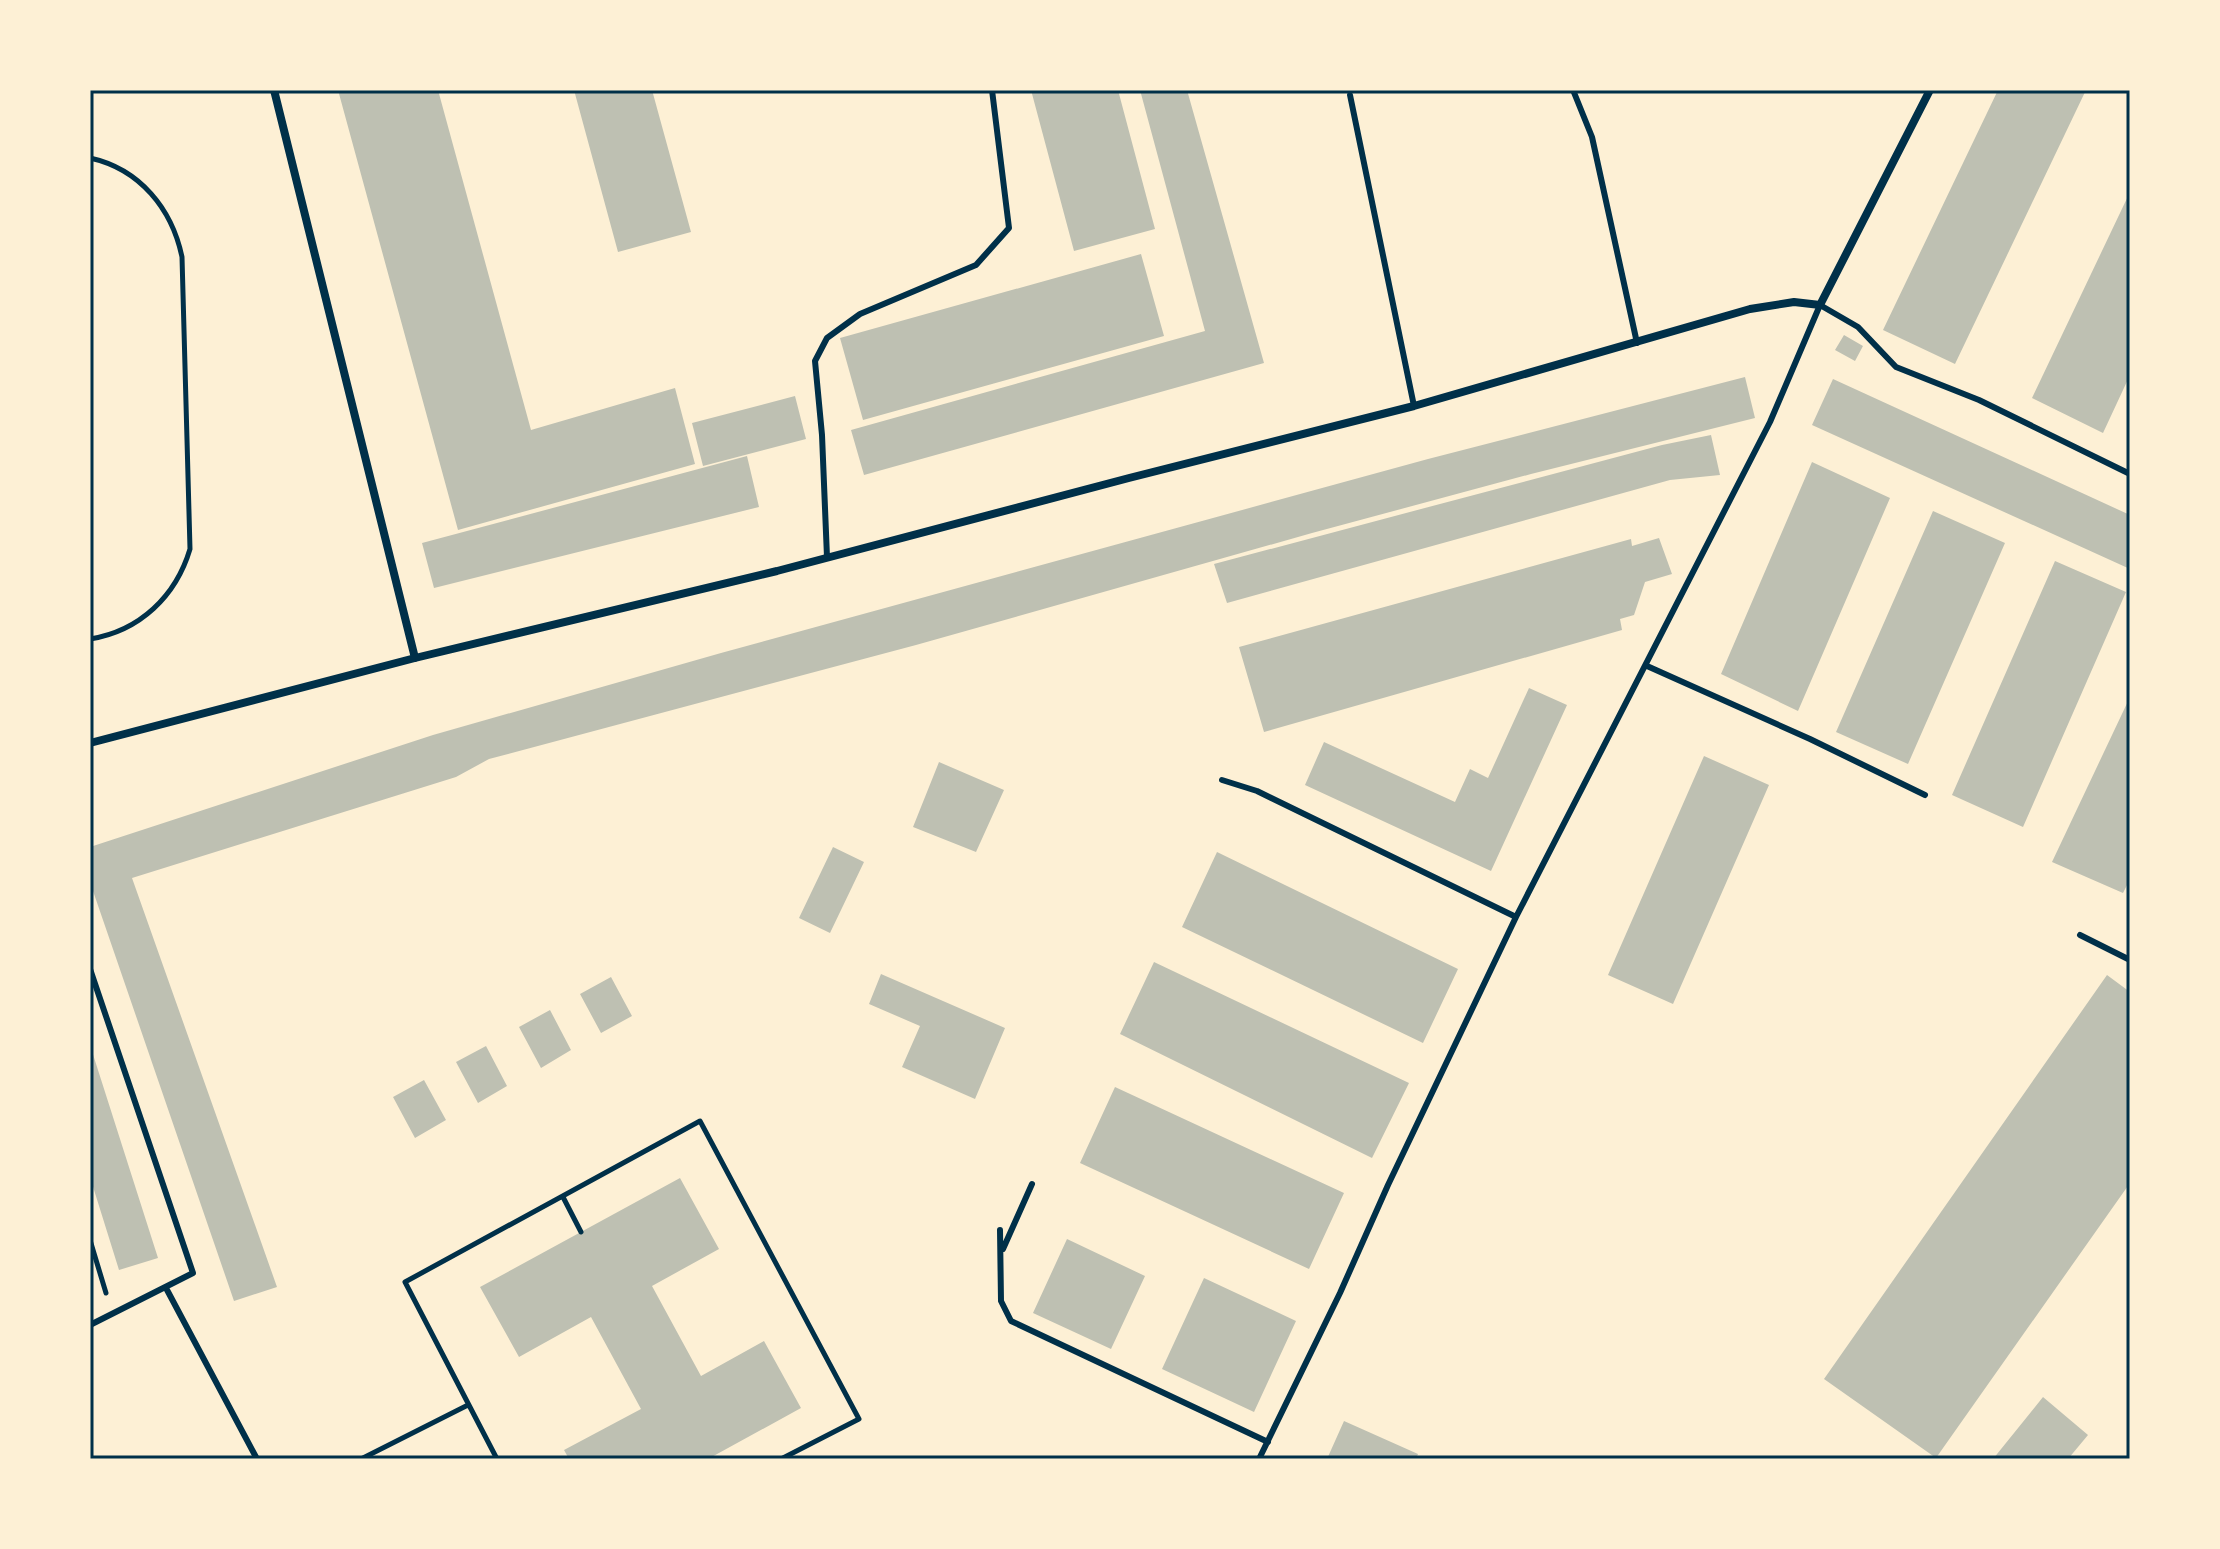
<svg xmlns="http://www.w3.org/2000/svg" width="2220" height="1549" font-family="'Nunito Sans',sans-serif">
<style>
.building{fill:#bec0b2}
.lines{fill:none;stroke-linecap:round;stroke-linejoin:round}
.path{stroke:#003049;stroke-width:5}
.service{stroke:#003049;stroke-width:6}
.minor{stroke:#003049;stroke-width:8}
.neatline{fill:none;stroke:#003049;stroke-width:3}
</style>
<rect width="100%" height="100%" fill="#fdf0d5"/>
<path class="building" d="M338 90H438L531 430 675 388 695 464 458 530Z
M574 90H652L691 232 618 252Z
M1031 90H1118L1155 229 1074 251Z
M1140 90H1187L1264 363 864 475 851 430 1205 331Z
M1998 90H2086L1955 364 1883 330Z
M2130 192V375L2103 433 2032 398Z
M1141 254 1164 336 863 420 840 338Z
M1844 335 1863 346 1855 361 1835 350Z
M1745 377 1755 418 1531 474 1312 533 916 645 489 759 456 777 132 878 277 1287 234 1301 93 891 90 892V847L433 735 721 653 1428 459Z
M1833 379 2130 515V569L1812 425Z
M795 396 806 439 703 466 692 423Z
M1711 435 1720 475 1670 480 1227 603 1214 564 1662 445Z
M747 456 759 507 434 588 422 543Z
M1812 462 1890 498 1798 711 1721 674Z
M1933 511 2005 543 1908 764 1836 732Z
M1659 538 1672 574 1645 582 1634 615 1620 619 1622 630 1264 732 1239 647 1631 539 1632 546Z
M2055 561 2126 592 2023 827 1952 795Z
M1529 688 1567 705 1491 871 1305 785 1324 742 1455 802 1470 769 1488 778Z
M2130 697V879L2123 893 2052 862Z
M1704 756 1769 785 1673 1004 1608 975Z
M939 762 1004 790 976 852 913 827Z
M833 847 864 862 830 933 799 918Z
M1217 852 1458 969 1423 1043 1182 927Z
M1154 962 1409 1083 1372 1158 1120 1034Z
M881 974 1005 1028 975 1099 902 1067 920 1026 869 1004Z
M2107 975 2130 992V1183L1936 1458 1824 1379Z
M611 977 632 1016 601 1033 580 994Z
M550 1010 571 1050 541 1068 519 1027Z
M90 1045 158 1258 119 1270 90 1177Z
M486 1046 507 1086 478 1103 456 1062Z
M424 1080 446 1120 415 1138 393 1097Z
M1115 1087 1344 1193 1309 1269 1080 1163Z
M680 1178 719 1249 652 1286 701 1376 764 1341 801 1408 708 1459H569L564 1450 641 1409 591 1317 519 1357 480 1287Z
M1067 1239 1145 1276 1111 1349 1033 1313Z
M1204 1278 1296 1321 1254 1412 1162 1369Z
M2043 1397 2088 1435 2068 1459H1993Z
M1344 1421 1418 1454 1416 1459H1327Z"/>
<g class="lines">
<path class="path" d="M90 158C140 169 172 209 182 257L190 549C176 596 140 631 90 639
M563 1197 581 1232
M90 1240 106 1293
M361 1459 468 1405
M497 1459 405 1282 700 1121 859 1419 781 1459"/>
<path class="service" d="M1573 90 1592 137 1637 343
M1350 95 1414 406
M827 557 822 435 815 361 827 338 860 314 976 265 1009 228 992 90
M1647 666 1810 739 1925 795
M1222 780 1257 791 1516 917
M2080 935 2130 960
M90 969 193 1273 90 1325
M1000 1230 1001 1301 1011 1321 1268 1442
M1003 1249 1032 1184
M166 1288 257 1459
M1259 1459 1340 1293 1388 1185 1516 917 1770 422 1820 305 1858 327 1896 367 1979 400 2130 474"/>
<path class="minor" d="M274 90 415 658
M90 743 415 658 777 571 1129 478 1414 406 1750 309 1794 302 1820 305 1930 90"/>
</g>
<rect width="2220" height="1549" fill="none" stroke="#fdf0d5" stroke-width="184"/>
<rect x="92" y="92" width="2036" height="1365" class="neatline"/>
</svg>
